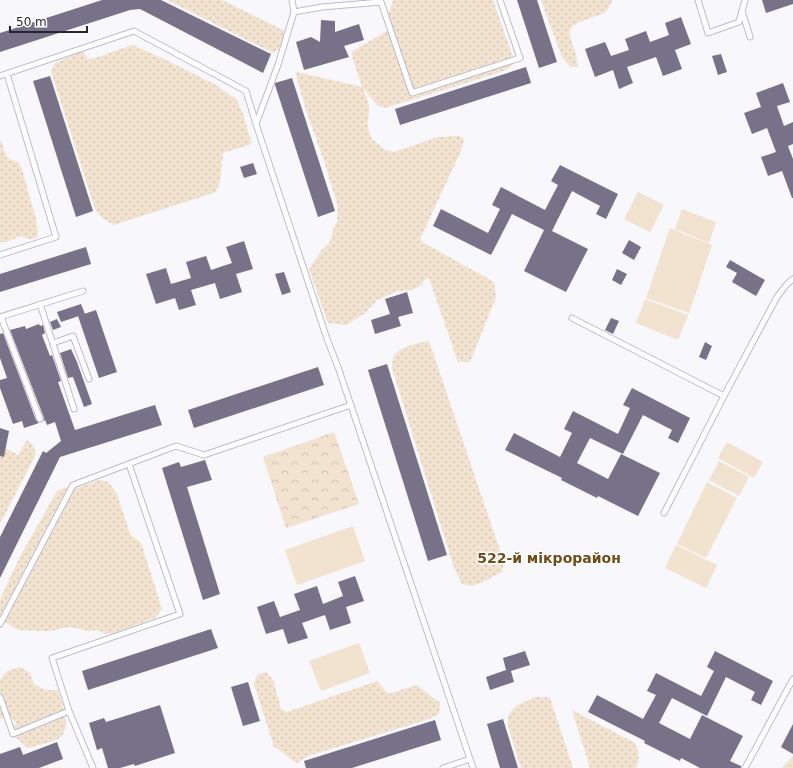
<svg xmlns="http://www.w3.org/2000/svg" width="793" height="768" font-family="'DejaVu Sans',sans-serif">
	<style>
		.grass { fill: url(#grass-dots) }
		.park { fill: url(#park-crowns) }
		.pitch { fill: #f2e2d0 }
		.building { fill: #787288 }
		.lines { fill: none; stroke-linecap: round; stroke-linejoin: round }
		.lane-casing { stroke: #bfbad1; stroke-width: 7 }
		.lane { stroke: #fff; stroke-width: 5 }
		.labels { text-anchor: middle; stroke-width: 3; stroke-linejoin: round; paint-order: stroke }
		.quarter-label { font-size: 14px; font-weight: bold; fill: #6f4c1a; stroke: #fff }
	</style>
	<defs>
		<pattern id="grass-dots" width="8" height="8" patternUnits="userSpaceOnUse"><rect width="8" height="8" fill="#f2e2d0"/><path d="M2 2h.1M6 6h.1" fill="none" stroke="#d0c2b3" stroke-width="1.8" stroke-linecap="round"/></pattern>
		<pattern id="park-crowns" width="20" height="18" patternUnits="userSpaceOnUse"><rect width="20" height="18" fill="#f2e2d0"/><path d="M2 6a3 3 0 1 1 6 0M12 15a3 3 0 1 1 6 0" fill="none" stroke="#d0c2b3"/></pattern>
	</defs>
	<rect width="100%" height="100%" fill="#f8f7fc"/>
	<!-- grass -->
	<g class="grass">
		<path d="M167 0H222L285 31 284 36 279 49 273 53Z"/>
		<path d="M393 0H493L514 60 511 67 501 72 385 108 377 105 363 88 369 105V115L367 124 371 138 384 149 394 152 438 137 459 136 464 139 461 151 420 239 424 243 494 282 496 297 470 362H458L429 278 424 280 422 285 412 290 398 291 377 300 365 313 346 325 328 323 309 269 321 251 330 242 334 227 337 222 338 207 325 164 305 107 297 79 296 72 362 87 351 53 356 49 387 31V19Z"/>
		<path d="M541 0H613L605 13 580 22 571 27 569 33 576 54 578 67H571L562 57Z"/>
		<path d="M133 45 170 62 216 85 237 100 243 114 252 144 223 153 220 182 216 192 114 225 102 218 95 209 51 71 55 63 83 51 88 59C104 57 117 49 133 45Z"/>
		<path d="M0 139 7 158 18 162 22 169 31 202 36 218 38 237 30 239 20 236 7 242H0Z"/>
		<path d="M429 341 504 562 502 572 483 582 472 586 462 584 454 568 392 368C392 365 392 361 393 358 397 347 418 343 429 341Z"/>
		<path d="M27 440 33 445 36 454 0 524V447H3L18 455Z"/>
		<path d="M99 480 108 482 117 494 130 534 141 543 162 609 155 618 114 633 106 634 96 630 90 631 69 627 49 631 18 630 2 620 0 616V601L2 595 20 557 57 491 67 487 76 488Z"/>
		<path d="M20 667 30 673 34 684 45 690H58C62 705 74 729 58 739 52 742 35 746 28 748 18 739 11 737 16 722L11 717 0 719V680L7 671Z"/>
		<path d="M266 672 273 680 281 709 287 712 377 681 388 694 417 685 440 703 439 714 429 719 308 756 297 763C288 759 283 751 274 747L254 684 256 677 259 674Z"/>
		<path d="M535 697H544L550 698 573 768H521L508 726V715L516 706Z"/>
		<path d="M572 710 635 743C639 753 640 758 636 768H590Z"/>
		<path d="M793 756V768H782Z"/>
	</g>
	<!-- park -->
	<path class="park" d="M334 432 359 504 286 528 263 457Z"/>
	<!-- pitch -->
	<g class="pitch">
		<path d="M638 192 664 205 650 232 624 219Z"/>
		<path d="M682 209 716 222 709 243 675 229Z"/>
		<path d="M670 228 712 245 689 313 646 298Z"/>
		<path d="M645 299 688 315 678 340 636 323Z"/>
		<path d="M727 442 763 462 754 478 718 458Z"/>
		<path d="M719 461 749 477 739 496 709 480Z"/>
		<path d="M707 482 737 498 706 558 677 544Z"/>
		<path d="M353 526 365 561 297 585 285 550Z"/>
		<path d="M676 545 717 565 706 588 665 568Z"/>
		<path d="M359 643 370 673 321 691 309 661Z"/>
	</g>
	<!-- building -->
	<g class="building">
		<path d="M102 0H161L271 54 263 73 140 9 130 10 0 52V33Z"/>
		<path d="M517 0H537L557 62 539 68Z"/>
		<path d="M762 0H793V4L766 13Z"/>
		<path d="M681 17 691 44 675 50 682 69 663 76 656 57 627 67 633 83 619 89 613 70 595 77 585 49 605 42 611 56 629 50 625 39 646 31 650 42 669 35 665 23Z"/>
		<path d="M321 20 335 21V32L359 24 364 40 344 46 349 57 304 70 296 42 311 37 320 42Z"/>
		<path d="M721 54 727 72 718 75 712 56Z"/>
		<path d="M526 67 531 83 400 125 395 109Z"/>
		<path d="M50 76 93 211 76 217 33 81Z"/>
		<path d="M292 78 335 211 318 217 275 85V83Z"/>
		<path d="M783 83 790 102 777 106 784 126 793 122V144L788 146 793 159V198H792L782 171 768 176 761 157 776 152 767 128 752 134 744 113 761 107 756 93Z"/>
		<path d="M253 163 257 174 244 178 240 167Z"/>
		<path d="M560 165 618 194 606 219 596 214 600 206 572 191 552 231 588 249 566 292 524 271 544 230 512 214 491 255 433 226 441 209 488 233 500 209 492 205 501 187 545 210 558 185 551 181Z"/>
		<path d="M629 240 641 247 634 260 622 253Z"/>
		<path d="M244 241 253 269 236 274 242 292 220 299 215 283 191 290 196 305 179 310 175 298 156 304 146 274 166 268 171 284 191 278 186 262 206 256 211 270 232 263 226 247Z"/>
		<path d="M86 247 91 264 0 292V274Z"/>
		<path d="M730 260 765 280 756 296 732 282 737 273 726 267Z"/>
		<path d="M617 269 627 274 621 285 612 280Z"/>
		<path d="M284 272 291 292 282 295 275 274Z"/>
		<path d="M407 292 413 313 398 317 401 326 375 334 371 320 390 314 385 299Z"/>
		<path d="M81 304 85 314 61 322 57 312Z"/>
		<path d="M96 310 117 372 99 378 78 316Z"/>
		<path d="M611 318 619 321 613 334 605 330Z"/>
		<path d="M57 319 61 327 53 330 50 322Z"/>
		<path d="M39 324 40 326 43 325 45 333 42 335 50 356 52 355 61 381 58 382 75 430 155 405 162 425 60 457 0 578V537L43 451 46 453 61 441 55 422 47 425 45 420 43 421 44 418 10 330 25 326 26 329Z"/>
		<path d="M3 333 36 420 39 423 24 428 22 421 13 424 0 388V380L7 378 0 358V334Z"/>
		<path d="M705 342 712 346 706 360 699 357Z"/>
		<path d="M71 349 77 362 92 404 84 407 73 377 68 378 60 353Z"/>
		<path d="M387 364 447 555 428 561 368 370Z"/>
		<path d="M318 367 324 385 194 428 188 410Z"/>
		<path d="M632 388 690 418 678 443 668 438 672 430 643 415 623 454 590 438 577 463 608 479 621 454 660 473 638 516 598 496 597 498 561 480 562 478 505 450 514 433 560 457 572 433 564 429 573 411 618 434 630 408 623 405Z"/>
		<path d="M0 428 9 431 4 457 0 456Z"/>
		<path d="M205 460 212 480 187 487 220 594 203 600 162 468 179 462 181 467Z"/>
		<path d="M355 576 364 601 346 607 351 623 330 630 325 615 302 623 308 638 288 644 283 629 266 634 257 607 274 601 280 617 300 610 294 594 317 586 323 604 343 596 338 582Z"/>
		<path d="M211 629 218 648 88 690 82 671Z"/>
		<path d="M525 651 530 665 511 671 514 682 490 690 486 677 506 670 503 658Z"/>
		<path d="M715 651 773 681 761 705 751 700 755 692 726 677 707 716 672 698 659 723 690 739 702 715 743 736 730 761 741 766V768H700L681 758 680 761 644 743 645 741 588 712 597 695 643 719 656 695 647 691 656 673 701 696 714 671 707 667Z"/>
		<path d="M248 682 260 721 243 726 231 687Z"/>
		<path d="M160 705 175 753 135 766 134 764 120 768H108L102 748 97 750 89 723 104 718 106 722Z"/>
		<path d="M503 719 518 768H500L495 751 487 724Z"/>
		<path d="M435 720 441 740 352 768H306L304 761Z"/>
		<path d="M793 724V754L781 747Z"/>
		<path d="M57 742 63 759 39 768H0V754L20 747 23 755Z"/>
	</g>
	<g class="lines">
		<!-- lane casing -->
		<g class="lane-casing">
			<g id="lane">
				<path d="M292 0 294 12 278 65 256 124 327 339 338 367 470 759 443 768"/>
				<path d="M698 0 708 33 739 22 745 0"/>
				<path d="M742 11 750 37"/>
				<path d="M294 12 322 7 381 2 412 93 520 58 500 0"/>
				<path d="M0 76 134 31 246 91 256 124"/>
				<path d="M0 255 56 237 7 74"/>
				<path d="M40 304 74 409"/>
				<path d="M0 317 83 291"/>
				<path d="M1 317 40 419"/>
				<path d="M572 318 724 396"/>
				<path d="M53 343 73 336 89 379"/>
				<path d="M664 513 724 396 777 297 787 284 793 279"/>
				<path d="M0 624 73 485 176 446 204 455 351 405"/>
				<path d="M0 697 13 734 69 711 93 768"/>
				<path d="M69 711 52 658 180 614 129 464"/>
				<path d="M470 759 473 768"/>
				<path d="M745 768 793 679"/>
			</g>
		</g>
		<!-- lane -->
		<use href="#lane" class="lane"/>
	</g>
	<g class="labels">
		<!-- quarter labels -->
		<g class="quarter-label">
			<text x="549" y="563">522-й мікрорайон</text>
		</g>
	</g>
	<!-- scale -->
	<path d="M10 26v6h77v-6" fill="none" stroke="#27252e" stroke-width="2"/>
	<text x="16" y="26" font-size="12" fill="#27252e" stroke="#ffffff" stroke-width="3" paint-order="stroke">50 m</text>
</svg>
